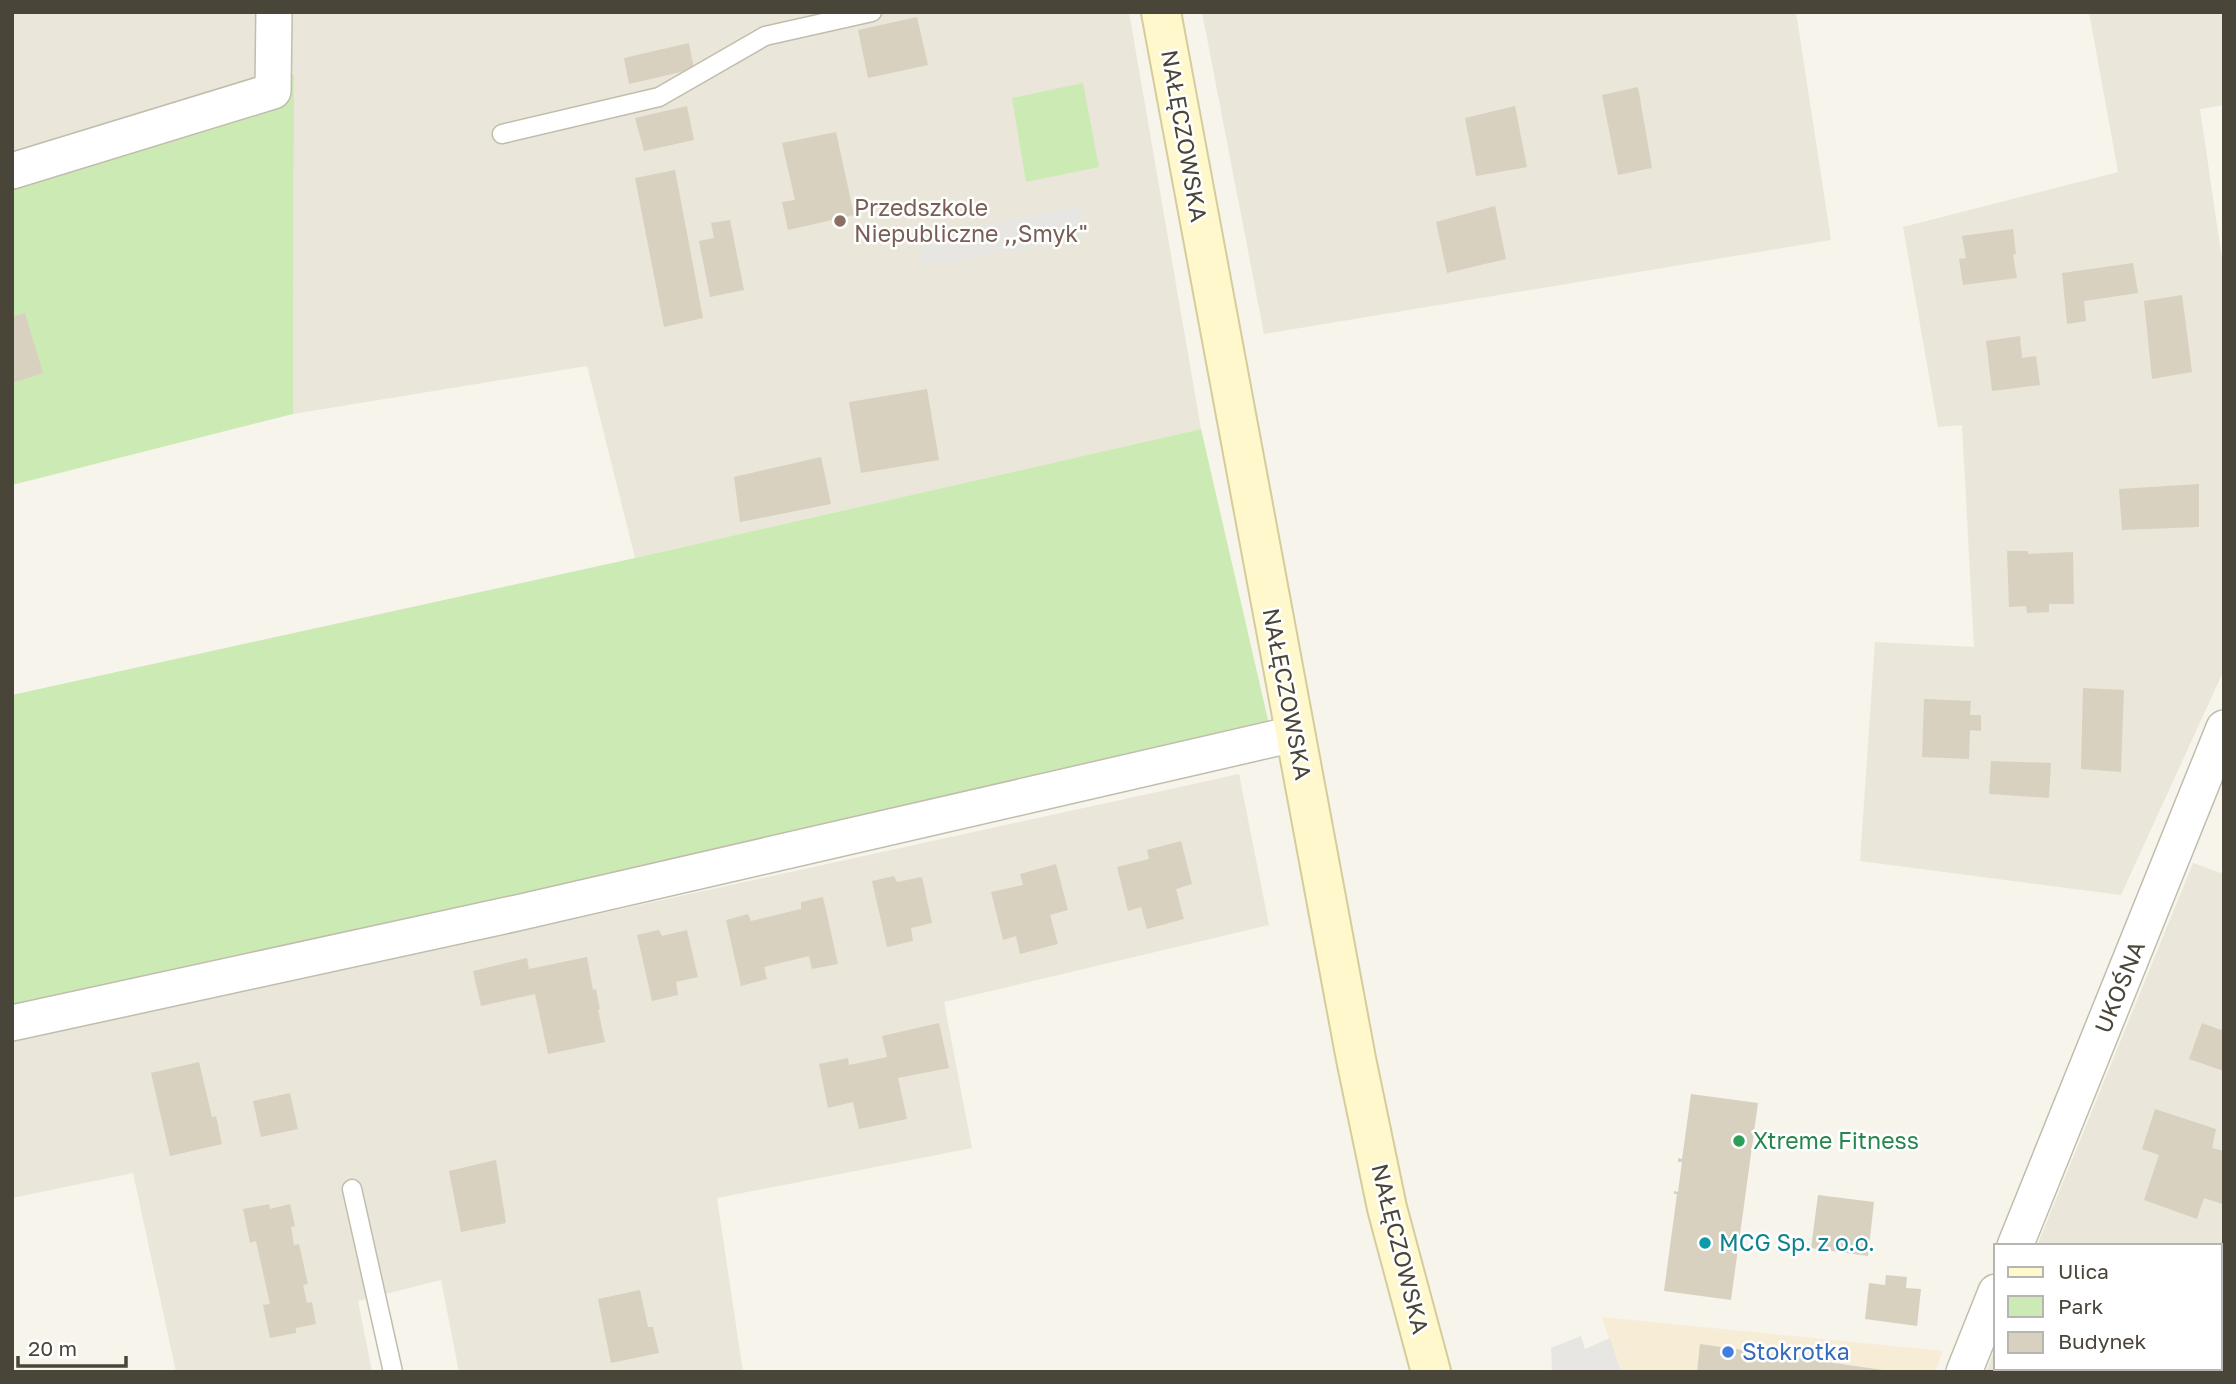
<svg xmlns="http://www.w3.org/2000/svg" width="2236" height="1384" font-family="'Golos Text',sans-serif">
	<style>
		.residential { fill: #eae6d9 }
		.commercial { fill: #f7edd7 }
		.green { fill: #cceab4 }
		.parking { fill: #e7e6e2 }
		.building { fill: #d8d1c0 }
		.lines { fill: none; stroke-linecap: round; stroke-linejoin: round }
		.service-casing { stroke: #c1bdad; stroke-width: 21 }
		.minor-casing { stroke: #c1bdad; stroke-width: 38 }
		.secondary-casing { stroke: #d6cc9b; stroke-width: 42 }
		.service { stroke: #fff; stroke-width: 18 }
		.minor { stroke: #fff; stroke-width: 35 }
		.secondary { stroke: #fff8cc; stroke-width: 38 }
		.education-dot { fill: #8d6e63; stroke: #fff; stroke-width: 2.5 }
		.leisure-dot { fill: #2e9e5b; stroke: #fff; stroke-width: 2.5 }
		.culture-dot { fill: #0f9aa8; stroke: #fff; stroke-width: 2.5 }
		.shop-dot { fill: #3f7fe0; stroke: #fff; stroke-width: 2.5 }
		.labels { text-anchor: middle; stroke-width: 5; stroke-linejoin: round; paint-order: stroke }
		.street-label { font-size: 23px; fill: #4a4539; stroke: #fff }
		.education-label { font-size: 23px; fill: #785e54; stroke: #fff; text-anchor: start }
		.leisure-label { font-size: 23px; fill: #27864d; stroke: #fff; text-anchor: start }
		.culture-label { font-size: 23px; fill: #0d838f; stroke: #fff; text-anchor: start }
		.shop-label { font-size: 23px; fill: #366cbe; stroke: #fff; text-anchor: start }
	</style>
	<rect width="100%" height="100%" fill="#f6f4eb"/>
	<!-- residential -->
	<g class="residential">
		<path d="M12 12H1129L1201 429 635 558 587 366 293 414 294 73 12 159Z"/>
		<path d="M1202 12H1796L1831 240 1264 334Z"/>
		<path d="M2089 12H2224V105L2200 109 2224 273V670L2121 895 1860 861 1875 642 1974 647 1962 425 1938 427 1903 227 2118 172Z"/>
		<path d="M1239 774 1269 925 944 1002 972 1148 717 1198 743 1372H459L441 1280 358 1301 372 1372H176L133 1173 12 1198V1042Z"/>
		<path d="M2193 863 2224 874V1372H1986L1996 1347V1368H2220V1246H2037Z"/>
	</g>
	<!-- commercial -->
	<path class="commercial" d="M1602 1317 1943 1351 1935 1372H1620Z"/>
	<!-- green -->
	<g class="green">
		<path d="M294 74 293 414 12 485V159Z"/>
		<path d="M1083 83 1099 167 1026 182 1012 98Z"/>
		<path d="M1201 429 1271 733 12 1025V695L635 558Z"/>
	</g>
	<!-- parking -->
	<g class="parking">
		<path d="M1080 207 1085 237 923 267 917 237Z"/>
		<path d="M1581 1336 1585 1349 1610 1338 1621 1372H1552L1551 1348Z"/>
	</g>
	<!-- building -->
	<g class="building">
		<path d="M917 17 928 65 868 78 858 30Z"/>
		<path d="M689 43 694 69 629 84 624 58Z"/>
		<path d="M1638 87 1652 168 1618 175 1602 95Z"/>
		<path d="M687 106 694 140 644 151 635 118Z"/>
		<path d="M1515 106 1527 167 1476 176 1465 118Z"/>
		<path d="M836 132 854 215 788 230 782 202 795 200 782 143Z"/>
		<path d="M675 170 703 318 664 327 635 178Z"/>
		<path d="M1495 206 1506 259 1447 273 1436 222Z"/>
		<path d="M730 220 744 290 710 297 699 241 714 238 711 223Z"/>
		<path d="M2013 229 2016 254 2013 255 2017 278 1963 285 1959 259 1966 258 1962 236Z"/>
		<path d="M2133 263 2138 293 2084 301 2086 321 2067 324 2062 273Z"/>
		<path d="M2182 295 2192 372 2152 379 2144 301Z"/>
		<path d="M25 313 43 373 12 383V317Z"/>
		<path d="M2020 336 2022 358 2036 356 2040 385 1992 391 1986 341Z"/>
		<path d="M927 389 939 460 861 473 849 402Z"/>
		<path d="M821 457 831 504 740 522 734 477Z"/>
		<path d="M2199 484V527L2122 530 2119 489Z"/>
		<path d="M2007 551H2028V554L2073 552 2074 604H2049V612L2027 613 2026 606 2009 607Z"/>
		<path d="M2083 688 2124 690 2121 772 2081 769Z"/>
		<path d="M1924 699 1971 701 1970 715H1981V731L1970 730 1969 759 1922 757Z"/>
		<path d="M1991 761 2051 763 2049 798 1989 794Z"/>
		<path d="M1181 841 1192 884 1176 889 1184 919 1147 929 1141 907 1128 911 1117 867 1149 859 1147 850Z"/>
		<path d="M1056 864 1068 910 1050 915 1058 944 1020 954 1016 936 1003 940 991 892 1023 885 1020 874Z"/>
		<path d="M894 876 897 882 922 877 932 923 911 928 913 941 887 947 872 881Z"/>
		<path d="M823 897 838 964 812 969 809 956 764 967 767 979 741 986 726 920 748 914 751 921 801 909V902Z"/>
		<path d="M659 930 662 936 687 930 698 977 676 982 678 995 652 1001 637 935Z"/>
		<path d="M587 957 593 990 596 989 600 1009 598 1010 605 1042 548 1054 535 994 481 1006 473 971 527 958 529 969Z"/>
		<path d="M939 1023 949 1068 898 1078 907 1119 859 1129 853 1102 828 1108 819 1064 848 1058 849 1065 887 1057 882 1036Z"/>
		<path d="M2202 1023 2221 1030 2224 1023V1071L2189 1059Z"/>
		<path d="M199 1062 212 1117 216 1116 222 1144 170 1156 151 1073Z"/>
		<path d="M290 1093 298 1129 261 1137 253 1101Z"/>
		<path d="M1691 1094 1758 1103 1731 1300 1664 1291 1677 1194H1674V1191L1678 1192 1682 1162H1678V1158L1682 1159Z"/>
		<path d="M2155 1109 2216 1129 2212 1148 2224 1151V1199L2222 1204 2204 1198 2197 1219 2144 1200 2159 1155 2142 1149Z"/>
		<path d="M496 1160 506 1223 461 1232 449 1171Z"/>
		<path d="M1818 1195 1874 1202 1868 1256 1811 1248Z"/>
		<path d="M269 1204 270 1209 290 1204 295 1226 291 1227 294 1245 299 1244 308 1284 303 1285 307 1303 312 1302 316 1324 296 1328V1333L270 1338 263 1305 270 1304 256 1241 250 1243 243 1209Z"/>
		<path d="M1886 1275 1907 1277 1906 1288 1921 1289 1917 1326 1865 1319 1869 1283 1885 1285Z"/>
		<path d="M640 1290 648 1327H653L659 1353 611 1363 598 1299Z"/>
		<path d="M1700 1344 1883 1370V1372H1697Z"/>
		<path d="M2154 1368H2206L2205 1372H2152Z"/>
	</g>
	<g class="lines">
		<!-- service casing -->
		<g class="service-casing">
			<g id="service">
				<path d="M502 134 659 97 765 36 872 12"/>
				<path d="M352 1189 393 1372"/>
			</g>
		</g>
		<!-- minor casing -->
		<g class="minor-casing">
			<g id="minor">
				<path d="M12 171 273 91 274 12"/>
				<path d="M12 1023 517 913 1294 734"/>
				<path d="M2015 1246 2224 728"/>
				<path d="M1964 1372 1996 1292"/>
			</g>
		</g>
		<!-- secondary casing -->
		<g class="secondary-casing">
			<path id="secondary" d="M1161 12 1356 1059 1387 1208 1431 1372"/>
		</g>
		<!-- service -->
		<use href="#service" class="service"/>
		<!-- minor -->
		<use href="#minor" class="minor"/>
		<!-- secondary -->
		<use href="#secondary" class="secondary"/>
	</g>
	<!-- markers -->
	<circle class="education-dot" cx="840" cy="221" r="7"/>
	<circle class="leisure-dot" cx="1739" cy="1141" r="7"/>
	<circle class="culture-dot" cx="1705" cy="1243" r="7"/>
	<circle class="shop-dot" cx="1728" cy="1352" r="7"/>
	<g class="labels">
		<!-- street labels -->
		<g class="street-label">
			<text transform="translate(1184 136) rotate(80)" y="8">NAŁĘCZOWSKA</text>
			<text transform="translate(1287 694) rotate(79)" y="8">NAŁĘCZOWSKA</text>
			<text transform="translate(2120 987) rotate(-68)" y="8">UKOŚNA</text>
			<text transform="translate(1400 1249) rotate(76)" y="8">NAŁĘCZOWSKA</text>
		</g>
		<!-- education labels -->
		<g class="education-label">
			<text x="854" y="216">Przedszkole<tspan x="854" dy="26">Niepubliczne ,,Smyk"</tspan></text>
		</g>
		<!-- leisure labels -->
		<g class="leisure-label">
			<text x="1753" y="1149">Xtreme Fitness</text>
		</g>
		<!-- culture labels -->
		<g class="culture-label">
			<text x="1719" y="1251">MCG Sp. z o.o.</text>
		</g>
		<!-- shop labels -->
		<g class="shop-label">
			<text x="1742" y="1360">Stokrotka</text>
		</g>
	</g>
	<!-- border -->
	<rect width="2236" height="1384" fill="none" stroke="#4a4539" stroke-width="28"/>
	<!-- legend -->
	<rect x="1994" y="1244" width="228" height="126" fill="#ffffff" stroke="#b7b5b0" stroke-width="2"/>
	<rect x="2008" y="1267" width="35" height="10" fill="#fff8cc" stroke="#b7b5b0" stroke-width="2"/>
	<text x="2058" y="1279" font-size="21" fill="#4a4539">Ulica</text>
	<rect x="2008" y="1296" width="35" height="21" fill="#cceab4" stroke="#b7b5b0" stroke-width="2"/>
	<text x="2058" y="1314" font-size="21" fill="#4a4539">Park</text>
	<rect x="2008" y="1332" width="35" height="21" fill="#d8d1c0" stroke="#b7b5b0" stroke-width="2"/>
	<text x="2058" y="1349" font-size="21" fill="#4a4539">Budynek</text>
	<!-- scale -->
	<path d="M18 1356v10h108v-10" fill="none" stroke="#4a4539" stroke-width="3.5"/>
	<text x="28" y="1356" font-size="21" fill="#4a4539" stroke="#ffffff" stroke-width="5" paint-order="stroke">20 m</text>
</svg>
